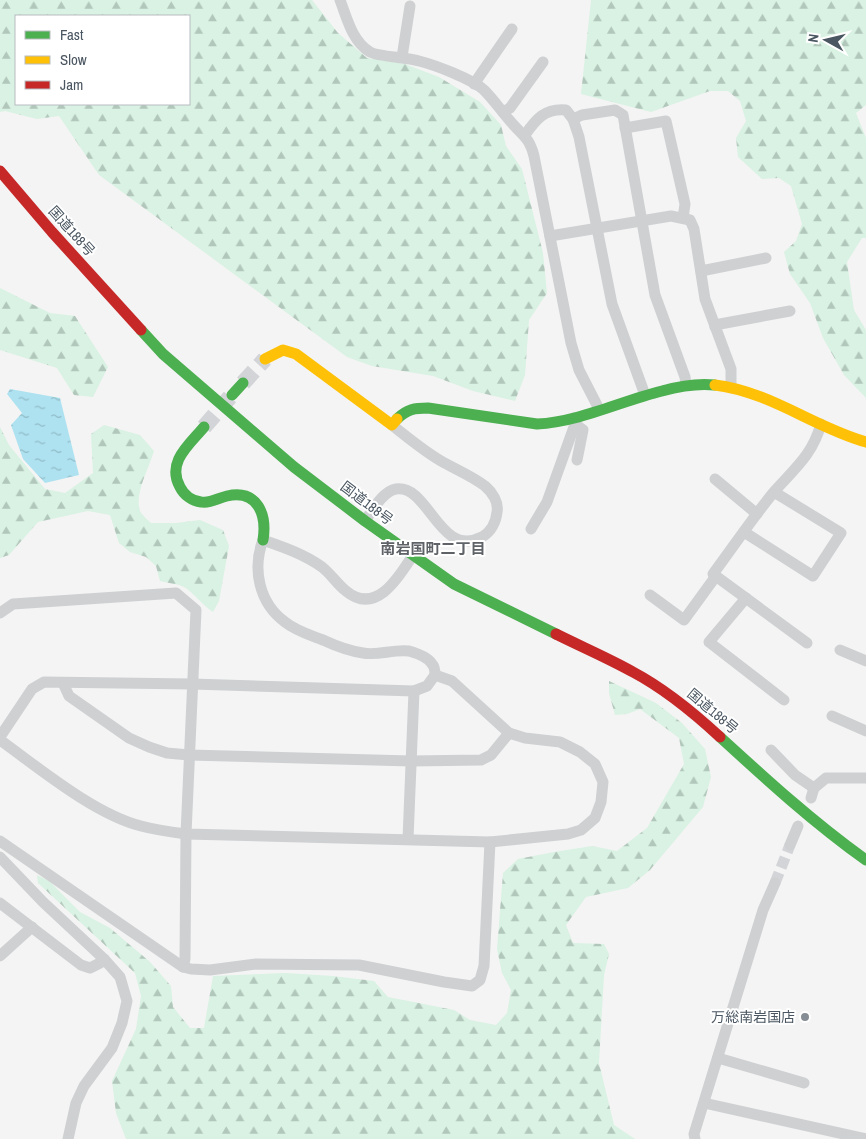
<svg xmlns="http://www.w3.org/2000/svg" width="866" height="1139" font-family="'Archivo Narrow','Noto Sans JP',sans-serif">
	<style>
		.forest { fill: url(#forest-firs); fill-rule: evenodd }
		.water { fill: url(#water-ripples) }
		.lines { fill: none; stroke-linecap: round; stroke-linejoin: round }
		.street-tunnel { stroke: #d2d4d7; stroke-width: 11; stroke-dasharray: 11 5.5; stroke-linecap: butt }
		.secondary-tunnel { stroke: #d2d4d7; stroke-width: 16; stroke-dasharray: 16 8; stroke-linecap: butt }
		.street { stroke: #ced0d2; stroke-width: 11 }
		.fast { stroke: #4caf50; stroke-width: 11 }
		.slow { stroke: #ffc107; stroke-width: 11 }
		.jam { stroke: #c62828; stroke-width: 11 }
		.poi-dot { fill: #868d94; stroke: #fff; stroke-width: 2 }
		.labels { text-anchor: middle; stroke-width: 4; stroke-linejoin: round; paint-order: stroke }
		.street-label { font-size: 14px; fill: #4a5661; stroke: #fff }
		.poi-label { font-size: 14px; fill: #4a5661; stroke: #fff; text-anchor: end }
		.neighbourhood-label { font-size: 15px; font-weight: bold; fill: #5f6368; stroke: #fff }
	</style>
	<defs>
		<pattern id="forest-firs" width="22" height="20" patternUnits="userSpaceOnUse" patternTransform="scale(1.25)"><rect width="22" height="20" fill="#d9f2e3"/><path d="M5 1l3.5 6h-7zM16 11l3.5 6h-7z" fill="#b2c7bb"/></pattern>
		<pattern id="water-ripples" width="26" height="14" patternUnits="userSpaceOnUse" patternTransform="scale(1.25)"><rect width="26" height="14" fill="#aee2f0"/><path d="M2 4q2-2 4 0t4 0M15 11q2-2 4 0t4 0" fill="none" stroke="#90bac6"/></pattern>
	</defs>
	<rect width="100%" height="100%" fill="#f4f4f4"/>
	<!-- forest -->
	<g class="forest">
		<path d="M0 0H312L338 33 367 58 405 64 439 77 480 102 501 125 506 146 522 169 543 253 547 293 529 320 525 375 515 401 473 391 433 376 372 366 347 357 99 175 59 116 37 119 5 111 0 112ZM16 16H189V104H16Z"/>
		<path d="M591 0H866V105L856 113 866 138V238H862L847 262 854 310 866 330V398L844 375 823 338 810 303 790 274 784 252 796 241 802 224 791 186 779 178 762 179 738 157 736 138 746 121 740 101 728 91H710L651 112 581 94Z"/>
		<path d="M0 288 50 313 75 316 108 367 93 397 74 395 57 368 0 350Z"/>
		<path d="M104 425 140 435 154 451C149 468 134 494 140 511 142 515 148 520 151 523H176L200 520 223 530 229 546 219 601 213 612C202 605 193 592 184 587 179 584 167 583 160 581L156 566 146 557 130 552 119 543 110 515 88 511 38 522 9 555 0 558V427L9 445 45 489 65 493 93 473 91 434Z"/>
		<path d="M609 681 656 703 682 723 705 749 711 777 703 807 650 870 628 888 586 897 566 925 573 943 604 944 609 954 604 975 599 1063 614 1125 635 1139H126L116 1113 112 1081 136 1029 141 996 135 973 38 883 37 875 49 881 80 912 110 928 150 962 171 986 173 1007 190 1028H204L213 976 285 973 333 976 374 981 388 997 454 1010 470 1020 496 1025 507 1013 511 990 502 973 497 949 503 873 518 859 554 852 592 846 617 851 647 828 684 764 679 738 640 709 627 714 615 715 609 693Z"/>
	</g>
	<!-- water -->
	<path class="water" d="M10 389 60 398 79 475 45 483 23 459 11 425 22 413 7 394Z"/>
	<g class="lines">
		<!-- street-tunnel -->
		<path class="street-tunnel" d="M775 883 790 845"/>
		<!-- secondary-tunnel -->
		<g class="secondary-tunnel">
			<path d="M243 383 265 359"/>
			<path d="M204 427 230 397"/>
		</g>
		<!-- street -->
		<g class="street">
			<path d="M340 0C347 18 352 41 370 52 379 57 406 57 419 61 435 65 472 79 484 90 494 100 502 112 511 122 523 136 529 137 534 156L571 343 579 370 599 409"/>
			<path d="M402 57 410 6"/>
			<path d="M474 84 512 29"/>
			<path d="M503 112 510 108 543 62"/>
			<path d="M573 119 582 115 615 110 623 115 655 295 685 377 686 385"/>
			<path d="M625 128 666 121 685 204 683 218"/>
			<path d="M525 135C536 119 545 108 566 110L573 119 579 137 612 304 645 395"/>
			<path d="M550 236 671 216 690 220 694 229 705 299 731 369V387"/>
			<path d="M701 271 766 258"/>
			<path d="M715 327 720 324 790 311"/>
			<path d="M575 424 583 430 577 460"/>
			<path d="M715 479 757 514"/>
			<path d="M365 521C372 511 383 491 396 489 429 484 439 559 482 537 491 532 496 522 497 512 499 502 492 492 485 486 472 476 455 469 441 461 424 451 408 438 392 425"/>
			<path d="M531 529 547 502 575 424 574 418"/>
			<path d="M744 532 813 576 841 533 774 492"/>
			<path d="M650 595 684 620 716 576"/>
			<path d="M746 598 709 642 784 700"/>
			<path d="M0 613 13 604 176 593 196 610 186 834 185 959 183 967"/>
			<path d="M807 643 713 574C733 547 752 519 773 493 794 469 812 456 821 424"/>
			<path d="M840 650 866 661"/>
			<path d="M63 683 69 696 129 738 149 747 167 753 189 755 411 761 481 760 491 755 509 733"/>
			<path d="M832 716 866 731"/>
			<path d="M0 737 32 689 44 682 192 684 414 691 427 686 435 675C435 671 434 666 432 664 428 657 416 653 409 651 393 649 378 656 363 653 349 651 336 646 323 640 310 635 296 631 285 622 259 603 252 569 263 540 283 547 304 554 322 567 331 574 337 584 346 591 376 616 399 577 413 555"/>
			<path d="M0 740C39 768 94 814 141 826 156 830 171 832 186 834L490 842 568 834 581 830 595 818 601 802 603 782 595 764 580 752 560 742 525 738 509 733 452 681 435 675"/>
			<path d="M771 750 795 775 814 788"/>
			<path d="M811 798 814 788 826 778H866"/>
			<path d="M408 839 414 691"/>
			<path d="M0 841 183 967 191 969 210 970 256 964 359 965 444 982 472 986 480 980 484 966 490 842"/>
			<path d="M790 845 798 826"/>
			<path d="M0 857 43 902 104 959 120 977 127 1001 122 1023 112 1048 84 1086 76 1103 68 1139"/>
			<path d="M0 903 81 965 90 968 100 963 104 959"/>
			<path d="M0 956 32 927"/>
			<path d="M718 1058 804 1083"/>
			<path d="M704 1103 866 1139"/>
			<path d="M695 1139 694 1134 763 910 775 883"/>
		</g>
		<!-- fast -->
		<g class="fast">
			<path d="M141 330 163 354 294 467 365 521 454 584 556 634"/>
			<path d="M232 395 243 383"/>
			<path d="M397 419C407 409 415 408 428 408L537 424C579 422 621 401 662 391 680 386 697 383 715 385"/>
			<path d="M204 427C190 444 166 462 180 487 184 495 192 501 201 502 210 504 218 498 227 496 258 489 267 515 263 540"/>
			<path d="M720 737C767 780 814 823 866 860"/>
		</g>
		<!-- slow -->
		<g class="slow">
			<path d="M265 359 283 350 296 354 392 425 397 419"/>
			<path d="M715 385C771 392 813 427 866 442"/>
		</g>
		<!-- jam -->
		<g class="jam">
			<path d="M0 171 52 232 141 330"/>
			<path d="M556 634C582 647 608 658 633 672 665 689 693 712 720 737"/>
		</g>
	</g>
	<!-- markers -->
	<circle class="poi-dot" cx="805" cy="1017" r="5"/>
	<g class="labels">
		<!-- street labels -->
		<g class="street-label">
			<text transform="translate(72 231) rotate(48)" y="5">国道188号</text>
			<text transform="translate(367 503) rotate(37)" y="5">国道188号</text>
			<text transform="translate(713 711) rotate(40)" y="5">国道188号</text>
		</g>
		<!-- poi labels -->
		<g class="poi-label">
			<text x="795" y="1022">万総南岩国店</text>
		</g>
		<!-- neighbourhood labels -->
		<g class="neighbourhood-label">
			<text x="433" y="554">南岩国町二丁目</text>
		</g>
	</g>
	<!-- legend -->
	<rect x="15" y="15" width="175" height="90" fill="#ffffff" stroke="#b7bbc0"/>
	<rect x="25" y="31" width="25" height="8" fill="#4caf50" stroke="#b7bbc0"/>
	<text x="60" y="40" font-size="15" fill="#4a5661">Fast</text>
	<rect x="25" y="56" width="25" height="8" fill="#ffc107" stroke="#b7bbc0"/>
	<text x="60" y="65" font-size="15" fill="#4a5661">Slow</text>
	<rect x="25" y="81" width="25" height="8" fill="#c62828" stroke="#b7bbc0"/>
	<text x="60" y="90" font-size="15" fill="#4a5661">Jam</text>
	<!-- north arrow -->
	<g transform="translate(826 40) rotate(278)" stroke="#ffffff" stroke-width="4" paint-order="stroke">
	<path d="M0-4L9 19L0 12L-9 19Z" fill="#4a5661"/>
	<text y="-8" font-size="14" font-weight="bold" text-anchor="middle" fill="#4a5661">N</text>
	</g>
</svg>
